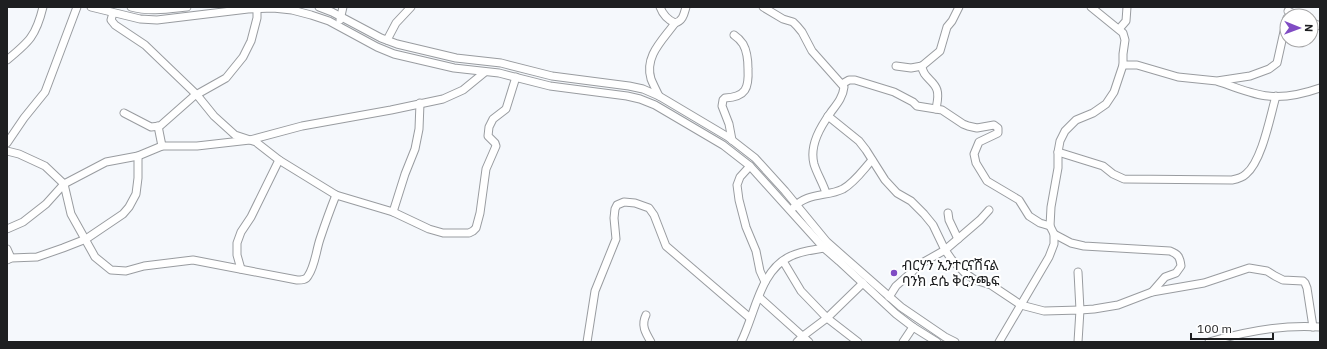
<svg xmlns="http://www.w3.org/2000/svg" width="1327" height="349" font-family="'IBM Plex Sans','Noto Sans Ethiopic',sans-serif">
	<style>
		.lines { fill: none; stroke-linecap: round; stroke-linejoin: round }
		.minor-casing { stroke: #999ca0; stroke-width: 9 }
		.minor { stroke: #fff; stroke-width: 7 }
		.poi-dot { fill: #804cc4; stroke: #fff; stroke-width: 1.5 }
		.labels { text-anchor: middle; stroke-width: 4; stroke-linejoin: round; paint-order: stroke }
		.poi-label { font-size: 14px; fill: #1e1f21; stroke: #fff; text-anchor: start }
	</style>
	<rect width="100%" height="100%" fill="#f5f8fc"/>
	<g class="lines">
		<!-- minor casing -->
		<g class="minor-casing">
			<g id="minor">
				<path d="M91 7 140 19 157 20 248 9 273 8 292 10 311 15 329 21 377 47 394 54 454 68 499 73 550 86 627 96 640 99 655 105 723 145 750 166 824 248 839 261 896 314 913 327 937 342"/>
				<path d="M131 7C150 12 168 9 187 7"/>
				<path d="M319 7 332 12 381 38 397 44 456 58 501 63 552 76 629 86 643 89 659 96 728 137 755 158 785 191 827 242 901 307 945 337 955 342"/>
				<path d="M660 7C663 15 668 20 675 23"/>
				<path d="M763 7 783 19 793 22 797 26 802 32 812 51 844 87C843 97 837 104 831 112 821 126 809 145 814 164 817 174 823 183 826 193"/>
				<path d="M1288 11 1298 16"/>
				<path d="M113 13 111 20 115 25 145 45 197 95 214 116 235 135 256 142 279 160 336 195 393 212 405 174 415 149 419 129 420 103"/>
				<path d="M340 20 343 7"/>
				<path d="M1311 22 1320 26"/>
				<path d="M1119 29 1126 21 1127 7"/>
				<path d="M387 40 396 23 411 7"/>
				<path d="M7 60C29 42 36 36 43 7"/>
				<path d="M1123 65H1137L1178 77 1217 81 1250 76 1269 69 1277 63 1287 18"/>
				<path d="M896 66 911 68 922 66"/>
				<path d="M1219 82C1233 86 1253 95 1268 96 1286 98 1303 94 1320 88"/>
				<path d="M842 84 849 80H855L894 92 913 102 917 106 942 110 963 124 968 126 977 128 994 125 998 128V133L979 142 974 154 976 163 987 181 1019 200 1029 216 1040 223 1050 226"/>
				<path d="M659 96C656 90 653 84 651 79 644 56 663 40 675 23 683 21 684 14 686 7"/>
				<path d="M936 109C937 103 939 96 937 90 934 80 922 77 922 66L940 51 947 27 952 21 959 7"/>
				<path d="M124 113 151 127 160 126 194 96 226 78 243 57 251 41 257 18V8"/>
				<path d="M828 116 859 141 866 150 885 180 897 193 911 201 924 214 933 225 945 250 952 260 965 273 975 280 991 285 1021 305 1044 311 1080 310 1078 342"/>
				<path d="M158 126 162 146"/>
				<path d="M732 140 729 124 722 106 723 100 725 98C746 97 749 88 748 69 748 61 747 51 743 44 741 41 737 37 734 35"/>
				<path d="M7 143 24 118 45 92 77 7"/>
				<path d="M7 151 19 154 45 166 64 184 106 162 138 156 162 146H197L250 140 302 126 391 110 443 99 463 90 485 72"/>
				<path d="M1058 152 1103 166 1113 174 1124 179 1232 180C1237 179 1242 178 1246 174 1262 161 1270 117 1276 96"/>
				<path d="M750 166 740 177 737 185 739 200 746 227 756 251 760 271 765 282"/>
				<path d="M793 208C807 192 827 197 843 189 855 182 863 170 872 160"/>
				<path d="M393 212 429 229 443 233H469L473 231 476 228 480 213 486 169 496 146 495 143 488 136 489 127 493 119 506 109 516 77"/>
				<path d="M948 213 949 220 958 239"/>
				<path d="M7 229 23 222 46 204 64 184 71 214 95 257 111 270 126 271 144 266 193 260 297 280C302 280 306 280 308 276 315 266 316 251 320 239 325 224 330 210 336 195"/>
				<path d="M1054 234 1071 243 1084 246 1170 251C1178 254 1180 257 1181 266L1176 273 1165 277 1152 292"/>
				<path d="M7 249 11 258"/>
				<path d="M7 260 11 258 37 257 63 248 86 239 123 214 129 207 136 194 138 178V156"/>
				<path d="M783 261 801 291 827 318 858 342"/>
				<path d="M241 269 237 255V243L241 232 251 217 279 160"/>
				<path d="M1078 272 1080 310 1094 309 1118 305 1152 292 1204 283 1249 268 1267 271 1275 276 1283 280 1303 281 1305 283 1307 288 1313 327"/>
				<path d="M759 297 809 342"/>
				<path d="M889 297 896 286 922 263 945 250 980 220 989 210"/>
				<path d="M646 315C641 325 645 332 651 342"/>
				<path d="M587 342 595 291 616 239 614 218 615 209 617 205 624 202 635 203 649 208 654 215 666 246 750 318"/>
				<path d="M741 342C755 315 760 269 791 256 801 251 813 250 824 248"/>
				<path d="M797 342 803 336 827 318 863 283"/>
				<path d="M903 342 913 327"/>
				<path d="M999 342 1049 257 1054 244V234L1050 226 1051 207 1058 168V152L1060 141 1065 131 1076 120 1093 113 1106 104 1114 92 1123 65V54L1125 40 1123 33 1091 7"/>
				<path d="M1209 342C1244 332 1283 324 1320 327"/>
			</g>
		</g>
		<!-- minor -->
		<use href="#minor" class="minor"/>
	</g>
	<!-- markers -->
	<circle class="poi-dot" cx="894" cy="273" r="4"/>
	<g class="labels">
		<!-- poi labels -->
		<g class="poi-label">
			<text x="902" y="270">ብርሃን ኢንተርናሽናል<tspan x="902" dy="16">ባንክ ደሴ ቅርንጫፍ</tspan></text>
		</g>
	</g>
	<!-- border -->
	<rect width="1327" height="349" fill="none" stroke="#1e1f21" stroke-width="16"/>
	<!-- north arrow -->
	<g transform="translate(1299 28) rotate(91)"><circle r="19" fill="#ffffff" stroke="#a5a5a6"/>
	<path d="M0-3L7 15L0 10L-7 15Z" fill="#804cc4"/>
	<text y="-6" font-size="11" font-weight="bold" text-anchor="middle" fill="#1e1f21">N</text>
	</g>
	<!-- scale -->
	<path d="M1191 333v6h82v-6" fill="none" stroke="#1e1f21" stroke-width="2"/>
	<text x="1197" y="333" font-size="12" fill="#1e1f21" stroke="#ffffff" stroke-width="3" paint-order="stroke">100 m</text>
</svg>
